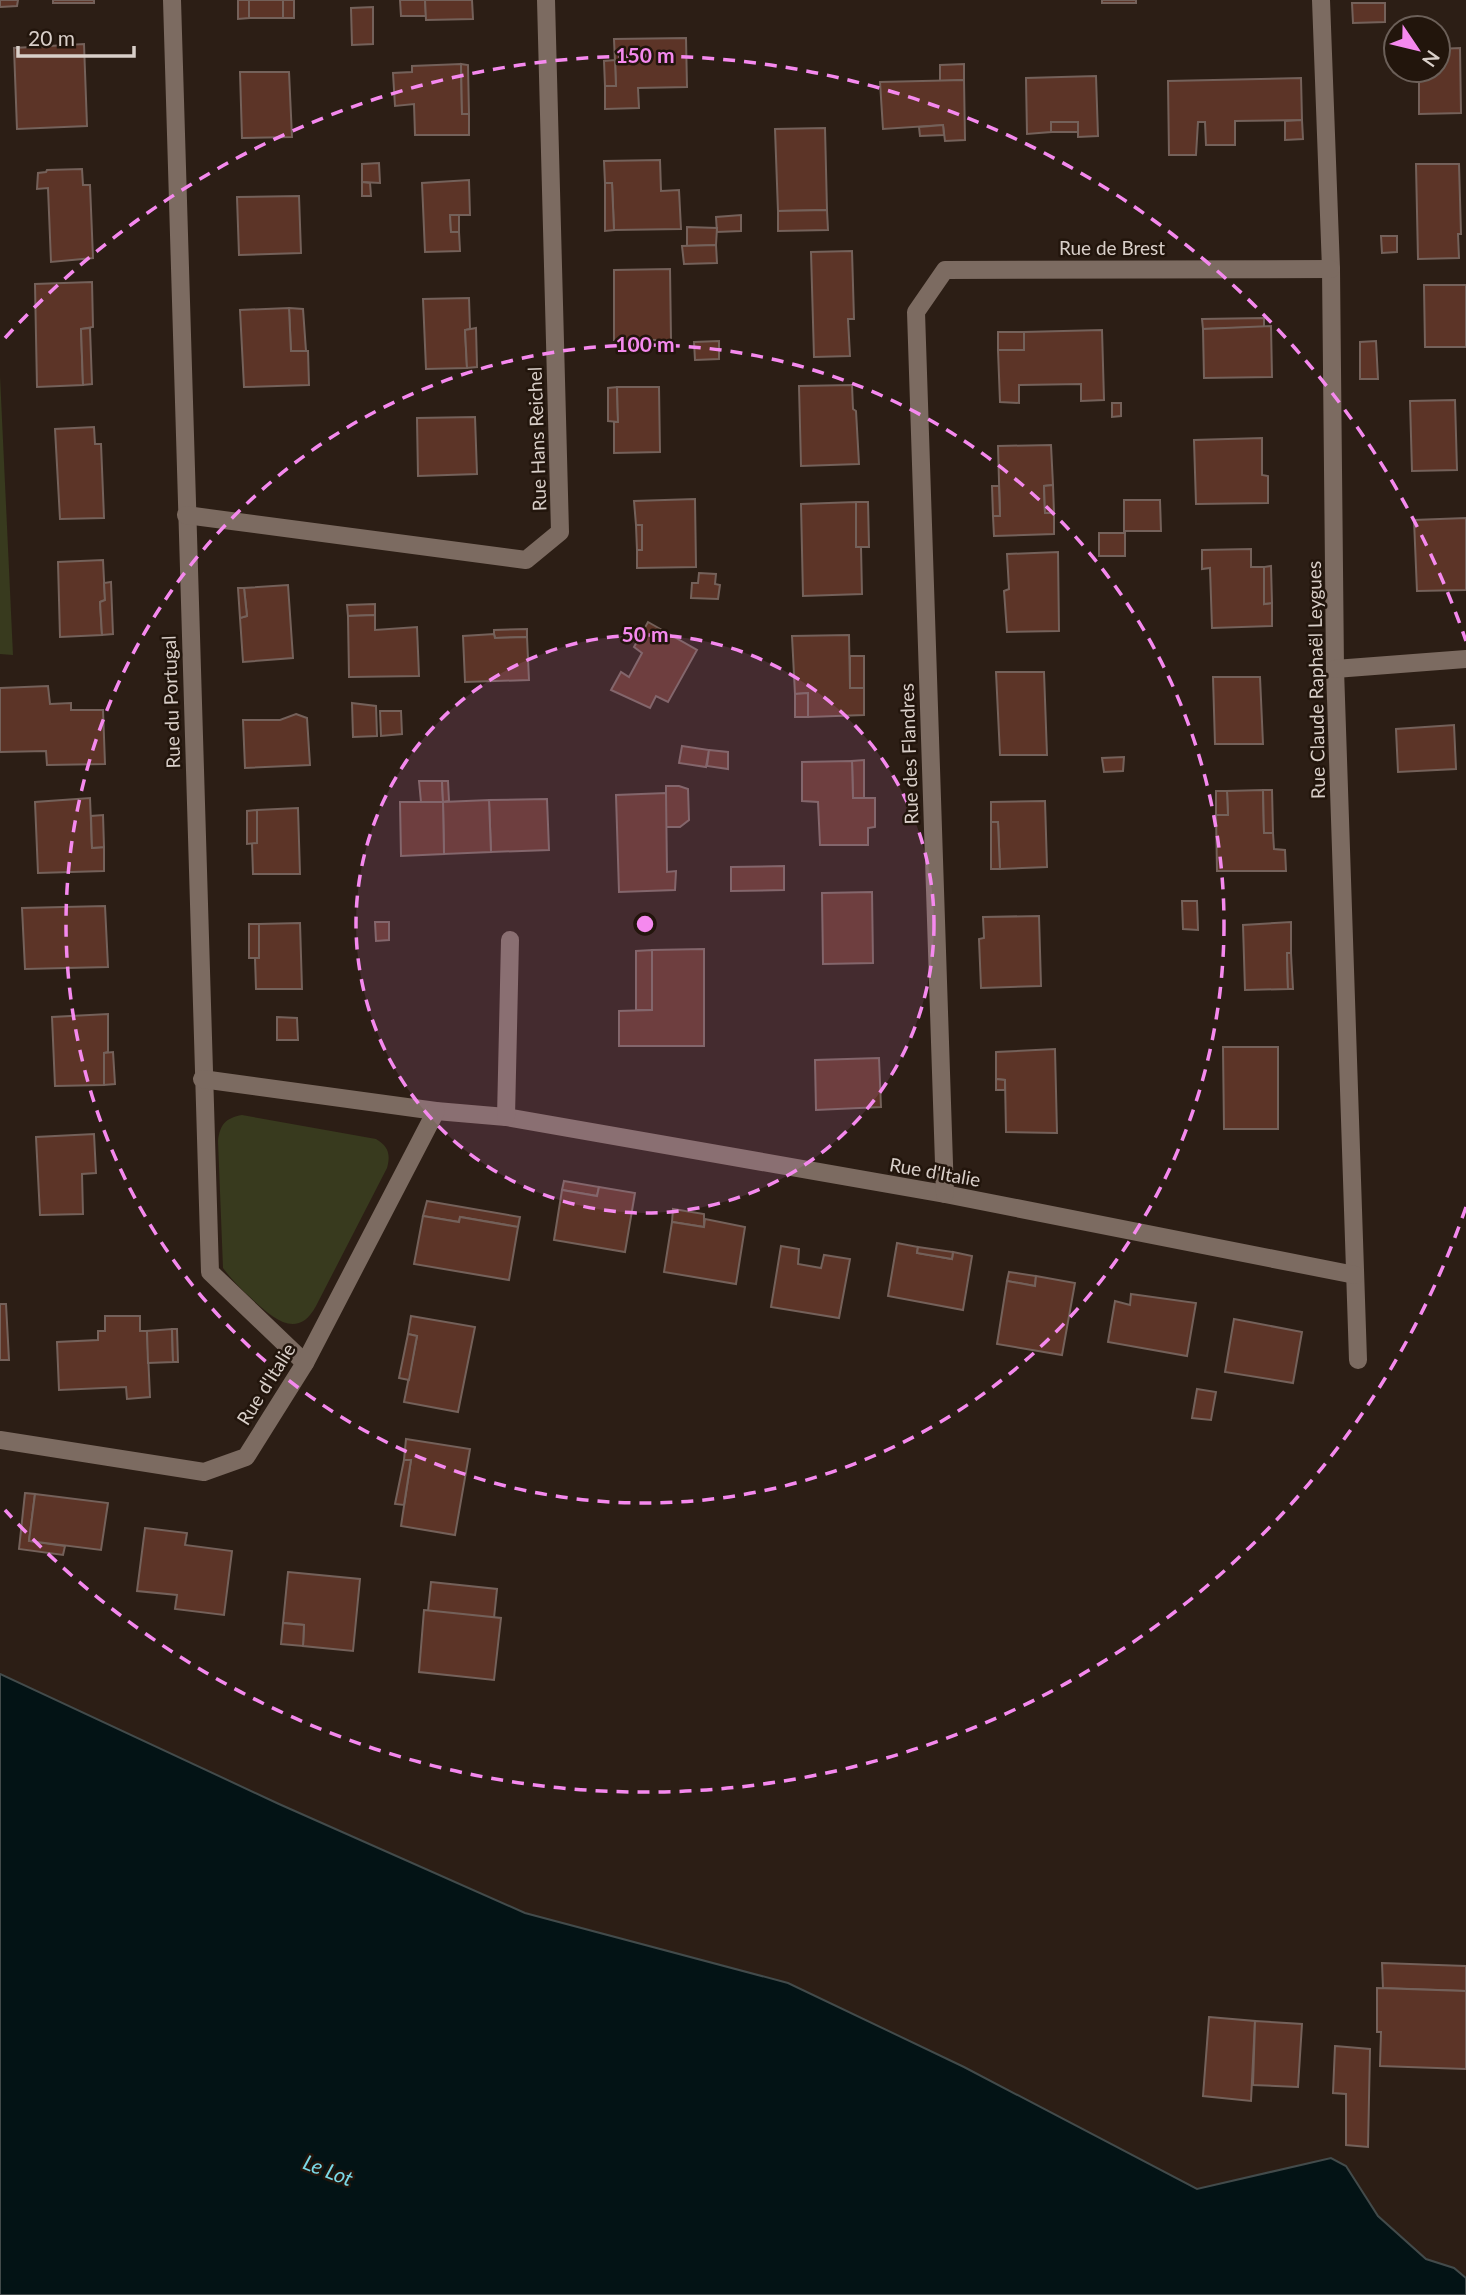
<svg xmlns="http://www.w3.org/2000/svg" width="1466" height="2295" font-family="Lato,sans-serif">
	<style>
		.green { fill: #383a1e }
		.water { fill: #031315; stroke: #434b4b; stroke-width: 2 }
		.building { fill: #5c3427; stroke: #74615a; stroke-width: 2 }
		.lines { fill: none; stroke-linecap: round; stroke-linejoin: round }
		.minor { stroke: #7c6b61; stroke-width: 18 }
		.ring { fill: none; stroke: #f589ee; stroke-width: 3.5; stroke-dasharray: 12 9 }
		.labels { text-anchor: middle; stroke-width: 5; stroke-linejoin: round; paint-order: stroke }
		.street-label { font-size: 19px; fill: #d9cfc9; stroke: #22150c }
		.water-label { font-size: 21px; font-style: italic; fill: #7bd9e7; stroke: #22150c }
		.centre { fill: #f589ee; stroke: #22150c; stroke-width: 3.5 }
		.ring-label { font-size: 21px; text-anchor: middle; font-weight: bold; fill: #f589ee; stroke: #22150c; stroke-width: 5; stroke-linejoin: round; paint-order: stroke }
	</style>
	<rect width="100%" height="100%" fill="#2c1e15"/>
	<!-- green -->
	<g class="green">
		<path d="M0 376 13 655 0 654Z"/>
		<path d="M242 1115 376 1139C388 1146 391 1154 387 1168L316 1306C297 1342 270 1316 250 1297 240 1288 231 1279 223 1268L218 1141C220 1124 226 1118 242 1115Z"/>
	</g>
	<!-- water -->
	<path class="water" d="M0 1674 279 1804 525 1913 788 1983 964 2067 1197 2189 1331 2158 1346 2166 1378 2216 1426 2259 1454 2268 1466 2278V2295H0Z"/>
	<!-- building -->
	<g class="building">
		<path d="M0 0H18L17 6 0 7Z"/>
		<rect x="53" y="0" width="41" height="3"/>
		<path d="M238 0H249V18L238 19Z"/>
		<rect x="249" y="0" width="34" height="18"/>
		<rect x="283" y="0" width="11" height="18"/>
		<path d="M400 0H425L426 16H401Z"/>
		<path d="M425 0H472L473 19 426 20Z"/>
		<rect x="1102" y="0" width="34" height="3"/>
		<path d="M1352 3H1385V22L1353 23Z"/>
		<path d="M373 7V44L352 45 351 8Z"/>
		<path d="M686 38 687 87 638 88 639 108 605 109V86H616L614 39Z"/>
		<path d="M84 44 87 126 17 129 14 48Z"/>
		<path d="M1460 48 1461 113 1419 114V70H1438V49Z"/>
		<path d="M615 60 616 86H605L604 61Z"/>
		<path d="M461 64 462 114H469V135H415L414 104 395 106 393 73 412 72V66Z"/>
		<path d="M461 64 468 65 469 114H462Z"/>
		<path d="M964 64V80L940 81V65Z"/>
		<path d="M240 72H289L292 137 242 138Z"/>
		<path d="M1096 76 1098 136 1078 137V122H1051V132L1027 134 1026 78Z"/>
		<path d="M1301 78 1302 120 1235 121V145H1206L1205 122H1198L1196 155H1169L1168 81Z"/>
		<path d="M964 80 965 140 945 141 943 125 883 129 880 82Z"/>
		<path d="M1302 120 1303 139 1285 140V121Z"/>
		<rect x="1051" y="122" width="27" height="10"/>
		<path d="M943 125 944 135 920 136 919 127Z"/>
		<path d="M825 128 827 210 778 211 775 129Z"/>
		<path d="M660 160 661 191 679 190 681 229 614 230 612 183H605L604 161Z"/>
		<path d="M379 163 380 183 362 182V164Z"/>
		<path d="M1416 164H1459L1461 234H1458L1459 258 1418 259Z"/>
		<path d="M82 169 83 185H90L93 258 51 262 48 188 37 189 38 173 46 172 47 170Z"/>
		<path d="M469 180 470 215H450L451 232H459L460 251 425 252 422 183Z"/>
		<path d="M362 182 370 183 371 196H362Z"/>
		<path d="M605 183H612L614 230 605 231Z"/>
		<path d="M299 196 301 253 239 255 237 197Z"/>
		<path d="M827 210 828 230 778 231V211Z"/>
		<path d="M450 215H459V232H451Z"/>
		<path d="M741 215V231L717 232 716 217Z"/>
		<path d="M687 227 717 228 716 245 687 246Z"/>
		<path d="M1381 236H1397V252L1382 253Z"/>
		<path d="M716 245 717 263 684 264 682 246Z"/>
		<path d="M852 251 854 319H848L850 356 814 357 811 252Z"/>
		<path d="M670 269 671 340H614V270Z"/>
		<path d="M92 282 93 327 81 329 83 385 37 387 35 284Z"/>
		<path d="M1424 285H1466V347H1425Z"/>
		<path d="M469 298 470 329 465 330 467 368 426 369 423 299Z"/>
		<path d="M289 308 303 309 306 351H291Z"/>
		<path d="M289 308 291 351H308L309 385 244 387 240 310Z"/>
		<path d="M1264 318V327L1203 329 1202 319Z"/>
		<path d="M1271 326 1272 377 1204 378 1203 329Z"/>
		<path d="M90 328 92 384 83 385 81 329Z"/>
		<path d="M476 328 477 367 467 368 465 330Z"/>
		<path d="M1102 330 1104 400 1081 401V384L1019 385V403L1000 402 998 350H1024V332Z"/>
		<rect x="998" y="332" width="26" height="18"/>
		<path d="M719 341V359L695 360 694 342Z"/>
		<path d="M1376 341 1378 379H1360V342Z"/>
		<path d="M852 385 853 409 856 411 859 464 801 466 799 386Z"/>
		<path d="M617 387 618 422 608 421V388Z"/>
		<path d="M617 387H659L660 452 614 453V422H618Z"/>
		<path d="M1455 400 1457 470 1412 471 1410 401Z"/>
		<path d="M1112 403H1121V416L1112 417Z"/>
		<path d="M475 417 477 474 418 476 417 418Z"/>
		<path d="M94 427 95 444H101L104 518 60 519 55 429Z"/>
		<path d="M1262 438V475L1268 476V503L1196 504 1194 440Z"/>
		<path d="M1051 445 1053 485 1044 486 1045 513H1054V534L994 536 993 516H1000L998 446Z"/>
		<path d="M1053 485 1054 513H1045L1044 486Z"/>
		<path d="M992 486H999L1000 516H993Z"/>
		<path d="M695 499 696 567 637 568V550H642V525H636L634 501Z"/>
		<path d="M1124 500H1160L1161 531H1124Z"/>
		<path d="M856 502H868L869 547H856Z"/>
		<path d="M856 502V547H861L862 594 803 596 801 504Z"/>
		<path d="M1466 518V590L1417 591 1414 520Z"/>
		<path d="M636 525H642V550H637Z"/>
		<rect x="1099" y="533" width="26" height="23"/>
		<path d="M1251 549V567H1264V604L1272 603V626L1212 628 1210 568 1202 569V550Z"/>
		<path d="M1058 552 1059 631 1007 632 1004 591 1009 589 1007 554Z"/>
		<path d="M103 560 105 600 100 602 102 635 60 637 58 562Z"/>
		<path d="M1271 566 1272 603 1264 604V567Z"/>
		<path d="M699 573 716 574 715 584 720 585 718 599 691 598 692 583H698Z"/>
		<path d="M111 582 113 634 102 635 100 602 105 600 104 583Z"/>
		<path d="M288 585 293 658 243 662 240 618 247 616 244 588Z"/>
		<path d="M238 588H244L247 616 240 618Z"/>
		<path d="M375 604V615L348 616 347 605Z"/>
		<path d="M375 615V630L417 627 419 676 349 677 348 616Z"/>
		<path d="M648 622 697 650 668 702 656 696 650 708 611 690 621 672 629 677 642 653 634 647Z"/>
		<path d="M527 629V637L495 638 494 634V630Z"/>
		<path d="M494 634 495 638 527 637 529 680 465 682 463 636Z"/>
		<path d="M849 635 850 688H864V715L808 717V693L795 694 792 636Z"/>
		<rect x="850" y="656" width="14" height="32"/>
		<path d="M996 672H1044L1047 755H1000Z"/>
		<path d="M1213 677H1260L1263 744H1215Z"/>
		<path d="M48 686 50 704 71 703V710H103L105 764 47 765 46 751 0 752V688Z"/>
		<path d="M808 693V717H795V694Z"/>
		<path d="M352 703 376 706 377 736 353 737Z"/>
		<path d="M380 711H401L402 734 381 736Z"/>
		<path d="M296 714 307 718 310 765 245 768 243 720H280Z"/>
		<path d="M1454 725 1456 769 1398 772 1396 729Z"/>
		<path d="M682 746 709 750 706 767 679 763Z"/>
		<path d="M709 750 728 752V769L707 766Z"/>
		<path d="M1124 757 1123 771 1104 772 1102 758Z"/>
		<path d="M864 760V798H853L852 761Z"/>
		<path d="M852 761 853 798H875V827L868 828V845H820L818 802 802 801V762Z"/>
		<path d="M419 781H442L443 802H421Z"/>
		<path d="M442 781H448L449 801 443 802Z"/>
		<path d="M666 786H679L688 789 689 820 680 827H666Z"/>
		<path d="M1263 790 1264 833H1273L1274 849 1285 850 1286 871H1217L1216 815H1228L1227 791Z"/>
		<path d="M1263 790H1272L1273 833H1264Z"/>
		<path d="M1216 791H1227L1228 815H1216Z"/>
		<path d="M666 793 667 872 676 871 675 890 619 892 616 795Z"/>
		<path d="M90 798 92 848 104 847V871L38 873 35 802Z"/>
		<path d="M547 799 549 850 491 852 489 800Z"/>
		<path d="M489 800 491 852 444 854 443 802Z"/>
		<path d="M1045 801 1047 867 1000 869 998 822H991V802Z"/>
		<path d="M400 802H443L444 854 401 856Z"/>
		<path d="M298 808 300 874H253L252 843H257V810Z"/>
		<path d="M257 810V843L247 844V811Z"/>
		<path d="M103 815 104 847 92 848 91 816Z"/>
		<path d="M991 822H998L1000 869H991Z"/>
		<path d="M784 866V890L731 891V867Z"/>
		<path d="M872 892 873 963 823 964 822 893Z"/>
		<path d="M1182 901H1197L1198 930 1183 929Z"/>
		<path d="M105 906 108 967 25 969 22 908Z"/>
		<path d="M1039 916 1041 986 981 988 979 939 984 938 983 917Z"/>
		<path d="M375 922H389V940L376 941Z"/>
		<path d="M1291 922V953H1287L1288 989 1245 990 1243 925Z"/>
		<path d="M300 923 302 989H256L255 958H259V924Z"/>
		<rect x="249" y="924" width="10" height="34"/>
		<path d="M704 949V1046H619V1011L652 1010V950Z"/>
		<path d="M652 950V1010H636V951Z"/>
		<path d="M1287 953H1291L1293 989H1288Z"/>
		<path d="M108 1014V1052L104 1053V1085L55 1086 52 1017Z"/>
		<path d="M277 1017 297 1018 298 1040H277Z"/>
		<path d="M1223 1047H1278V1129H1224Z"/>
		<path d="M1055 1049 1057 1133 1006 1132 1005 1080 996 1079V1052Z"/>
		<path d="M113 1052 115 1084 104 1085V1053Z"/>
		<path d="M879 1058 881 1107 816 1110 815 1060Z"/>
		<path d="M996 1079 1005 1080V1090H996Z"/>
		<path d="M94 1134 96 1173 82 1174 83 1214 40 1215 36 1137Z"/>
		<path d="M564 1181 599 1187 597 1196 562 1190Z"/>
		<path d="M599 1187 635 1193 625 1252 554 1240 562 1190 597 1196Z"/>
		<path d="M427 1201 520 1217 518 1227 460 1217 459 1222 423 1216Z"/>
		<path d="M673 1209 704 1214V1227L672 1222Z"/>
		<path d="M423 1216 459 1222 460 1217 518 1227 509 1280 414 1264Z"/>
		<path d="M705 1219 745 1227 736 1284 664 1272 672 1222 704 1227Z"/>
		<path d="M897 1243 918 1247 917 1253 952 1259 953 1252 972 1256 963 1310 888 1296Z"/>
		<path d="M781 1246 799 1249 798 1264 821 1268 824 1255 850 1259 839 1318 771 1307Z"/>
		<path d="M918 1247 953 1252 952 1259 917 1253Z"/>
		<path d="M1009 1272 1036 1276 1035 1286 1007 1281Z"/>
		<path d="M1036 1276 1075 1283 1062 1355 997 1344 1007 1281 1035 1286Z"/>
		<path d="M1131 1294 1196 1303 1187 1356 1108 1342 1115 1301 1130 1305Z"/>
		<path d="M0 1304H6L9 1360H0Z"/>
		<path d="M105 1316H140V1331H147L150 1397 127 1399 126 1387 59 1390 57 1342 98 1340V1331H105Z"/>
		<path d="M411 1316 475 1327 458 1412 404 1402 417 1336 408 1334Z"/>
		<path d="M1234 1319 1302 1332 1293 1383 1225 1372Z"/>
		<path d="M172 1329 173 1362 148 1363 147 1331Z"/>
		<path d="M172 1329H177L178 1362H173Z"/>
		<path d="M408 1334 417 1336 409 1380 399 1378Z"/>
		<path d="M1197 1389 1216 1392 1211 1420 1192 1418Z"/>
		<path d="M406 1439 470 1449 455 1535 401 1526 411 1460H404Z"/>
		<path d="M404 1460H411L404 1505 395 1504Z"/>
		<path d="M25 1493 35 1494 29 1541 65 1546 63 1555 19 1549Z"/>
		<path d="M35 1494 108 1503 101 1550 29 1541Z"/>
		<path d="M145 1528 187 1533 185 1545 232 1551 224 1615 175 1609 177 1595 137 1591Z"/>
		<path d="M288 1572 360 1579 353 1651 303 1646 304 1625 283 1623Z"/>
		<path d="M431 1582 497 1589 494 1618 428 1611Z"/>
		<path d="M424 1610 501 1618 494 1680 419 1672Z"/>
		<path d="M283 1623 304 1625 303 1646 281 1644Z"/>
		<path d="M1382 1963 1466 1966V1991L1383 1988Z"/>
		<path d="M1377 1988 1466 1991V2069L1380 2066 1381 2032H1377Z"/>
		<path d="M1209 2017 1255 2021 1251 2101 1203 2096Z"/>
		<path d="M1255 2021 1302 2024 1298 2087 1253 2085Z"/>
		<path d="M1335 2046 1370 2049 1368 2147 1346 2145V2094L1333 2093Z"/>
	</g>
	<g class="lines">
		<!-- minor -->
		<g class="minor">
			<path d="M172 0 210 1272 305 1363"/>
			<path d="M1321 0 1331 269 1335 669 1358 1360"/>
			<path d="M186 515 526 560 560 532 546 0"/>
			<path d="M1335 669 1466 659"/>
			<path d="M202 1079 436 1111 506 1117 945 1194 1355 1275"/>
			<path d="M506 1117 510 940"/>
			<path d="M945 1194 916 312 945 270 1331 269"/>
			<path d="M0 1440 204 1472 246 1457 305 1363 436 1111"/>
		</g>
	</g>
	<!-- distance rings -->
	<circle cx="645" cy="924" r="289" fill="#f589ee" fill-opacity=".12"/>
	<g class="ring">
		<circle cx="645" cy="924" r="289"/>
		<circle cx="645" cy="924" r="579"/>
		<path d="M1466 1207A868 868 0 0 1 5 1510M5 338A868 868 0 0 1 1466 641"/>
	</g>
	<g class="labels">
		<!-- street labels -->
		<g class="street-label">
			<text x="1112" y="255">Rue de Brest</text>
			<text transform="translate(537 439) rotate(-92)" y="7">Rue Hans Reichel</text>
			<text transform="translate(1316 680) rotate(-91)" y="7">Rue Claude Raphaël Leygues</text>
			<text transform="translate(171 702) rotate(-92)" y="7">Rue du Portugal</text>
			<text transform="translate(909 754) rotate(-92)" y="7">Rue des Flandres</text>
			<text transform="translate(935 1172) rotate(10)" y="7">Rue d'Italie</text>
			<text transform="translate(266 1384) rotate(-58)" y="7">Rue d'Italie</text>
		</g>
		<!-- water labels -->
		<g class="water-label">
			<text transform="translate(328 2171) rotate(21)" y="7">Le Lot</text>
		</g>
	</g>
	<circle cx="645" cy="924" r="10" class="centre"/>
	<g class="ring-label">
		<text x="645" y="63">150 m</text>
		<text x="645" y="352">100 m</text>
		<text x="645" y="642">50 m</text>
	</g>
	<!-- north arrow -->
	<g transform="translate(1417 49) rotate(125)"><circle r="33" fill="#22150c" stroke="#6b5f58" stroke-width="2"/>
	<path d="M0-5L12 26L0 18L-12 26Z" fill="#f589ee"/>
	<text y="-10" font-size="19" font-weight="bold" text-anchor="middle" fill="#d9cfc9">N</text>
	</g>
	<!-- scale -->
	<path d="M18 46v10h116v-10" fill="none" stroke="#d9cfc9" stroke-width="3.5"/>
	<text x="28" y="46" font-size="21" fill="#d9cfc9" stroke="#22150c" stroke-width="5" paint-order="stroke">20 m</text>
</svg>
